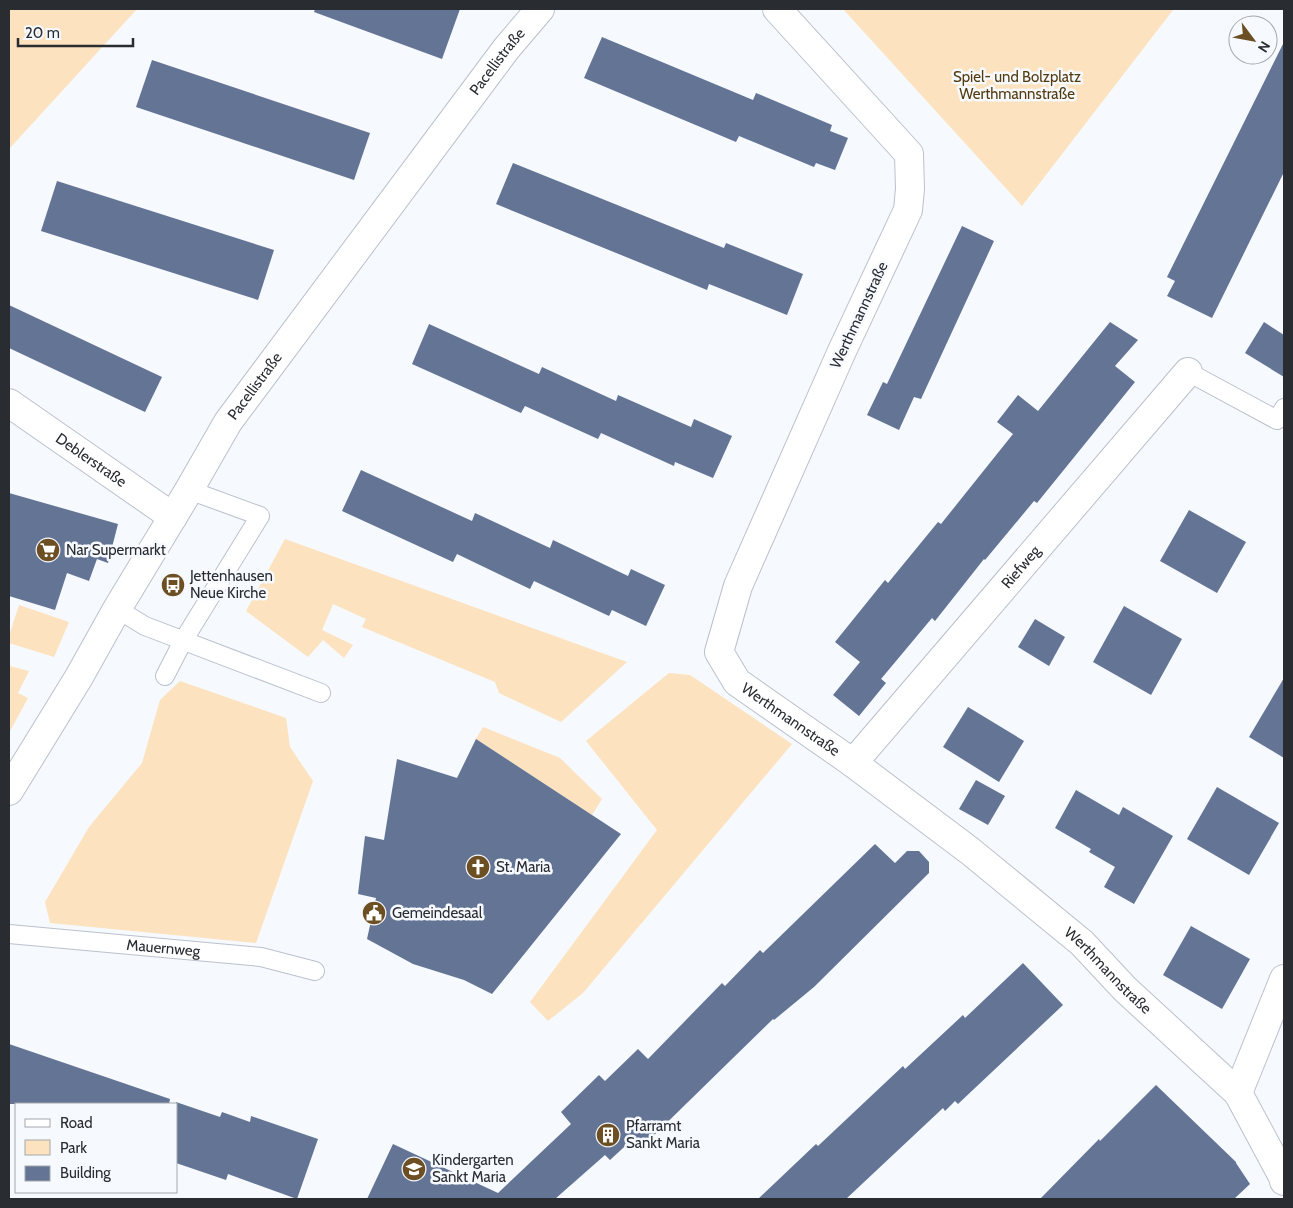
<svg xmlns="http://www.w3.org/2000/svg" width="1293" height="1208" font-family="Cabin,sans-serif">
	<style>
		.green { fill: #fce2be }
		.building { fill: #647495 }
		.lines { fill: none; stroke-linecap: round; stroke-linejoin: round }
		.service-casing { stroke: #bac1cd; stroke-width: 20 }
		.minor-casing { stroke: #bac1cd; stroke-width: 30 }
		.service { stroke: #fff; stroke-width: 18 }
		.minor { stroke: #fff; stroke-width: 28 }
		.labels { text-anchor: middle; stroke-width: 5; stroke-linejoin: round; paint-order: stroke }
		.street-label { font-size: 15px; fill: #292c31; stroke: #f6f9fe }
		.park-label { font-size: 15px; fill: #533a0d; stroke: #f6f9fe }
		.poi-label { font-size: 15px; fill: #292c31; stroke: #f6f9fe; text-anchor: start }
	</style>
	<rect width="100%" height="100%" fill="#f6f9fe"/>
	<!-- green -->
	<g class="green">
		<path d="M9 9H137L9 149Z"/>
		<path d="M843 9H1172L1173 10 1022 206Z"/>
		<path d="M285 539 627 662 561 722 499 693 495 682 362 627 366 619 333 604 322 630 353 645 344 658 323 640 308 657 246 611Z"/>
		<path d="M19 605 69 622 54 657 9 643V636Z"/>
		<path d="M9 666 29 671 18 693 28 698 9 733Z"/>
		<path d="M669 673 690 675 792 744 583 993 548 1021 530 1002 657 830 586 741Z"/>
		<path d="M180 681 286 718 290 747 313 781 256 943 50 923 45 902 89 827 142 763 160 700Z"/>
		<path d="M483 727 560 758 602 799 592 815 476 739Z"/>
	</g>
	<!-- building -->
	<g class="building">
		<path d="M315 9H460L442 59 314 12Z"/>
		<path d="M602 37 753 100 756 93 832 125 830 131 848 138 835 170 816 163 814 167 739 136 736 142 584 78Z"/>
		<path d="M1284 42V172L1212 318 1167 296 1175 281 1167 277Z"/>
		<path d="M152 60 370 133 354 180 136 107Z"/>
		<path d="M513 163 724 248 726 243 803 274 787 315 709 284 707 290 496 204Z"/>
		<path d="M57 181 274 250 258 300 41 231Z"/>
		<path d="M962 226 994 241 921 399 914 397 899 430 867 415 883 382 887 384Z"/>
		<path d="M9 305 162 377 145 412 9 348Z"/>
		<path d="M1110 322 1138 340 1115 366 1135 382 1037 503 1034 501 985 560 984 559 935 621 932 618 881 679 880 678 886 683 859 716 833 695 860 662 835 642 885 580 888 583 938 522 941 524 1013 434 997 422 1018 395 1038 411Z"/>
		<path d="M1264 322 1284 335V377L1245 353Z"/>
		<path d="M429 324 539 374 542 367 616 401 618 395 691 427 694 419 732 436 713 478 675 462 674 466 601 433 598 439 525 406 521 413 412 364Z"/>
		<path d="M361 470 472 521 475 513 550 548 553 540 628 576 631 569 665 585 646 626 612 610 609 616 534 581 530 589 457 554 453 562 342 511Z"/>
		<path d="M9 493 118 524 108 563 97 559 89 581 67 573 55 610 9 596Z"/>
		<path d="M1189 510 1246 542 1217 593 1160 561Z"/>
		<path d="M1124 606 1182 639 1151 695 1093 662Z"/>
		<path d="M1035 619 1065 637 1049 666 1018 647Z"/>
		<path d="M1284 678V758L1249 737Z"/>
		<path d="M968 707 1024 741 999 782 943 747Z"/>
		<path d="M476 739 621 834 492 994 464 980 413 964 367 939 376 898 358 894 365 836 384 840 397 759 457 778Z"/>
		<path d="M976 780 1005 796 988 825 959 809Z"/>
		<path d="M1217 787 1279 823 1249 875 1187 839Z"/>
		<path d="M1076 790 1119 815 1123 807 1173 836 1134 904 1104 887 1115 867 1089 852 1091 849 1055 828Z"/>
		<path d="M875 844 895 863 907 851H919L929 862V873L814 987 774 1020 773 1019 644 1145 635 1137 610 1160 605 1155 555 1199H367L393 1144 498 1193 571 1124 561 1112 599 1075 605 1081 638 1049 648 1059 722 983 725 986 760 950 763 953Z"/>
		<path d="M1191 926 1250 959 1222 1009 1163 975Z"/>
		<path d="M1023 963 1063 1005 958 1104 955 1101 945 1111 943 1108 846 1199H758L816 1144 818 1146 903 1066 905 1069 963 1015 965 1018Z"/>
		<path d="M9 1044 170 1099 169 1104H9Z"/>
		<path d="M1156 1085 1236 1162V1163L1250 1184 1234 1199H1040L1099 1139 1100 1141Z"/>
		<path d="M176 1102 220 1117 222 1112 250 1122 251 1116 318 1139 297 1199 228 1174 226 1180 176 1163Z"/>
	</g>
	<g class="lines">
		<!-- service casing -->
		<g class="service-casing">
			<g id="service">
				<path d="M1188 372 1277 420 1284 408"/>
				<path d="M117 609 145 626 321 693"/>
				<path d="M165 676 183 641 260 516 189 490"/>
				<path id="s1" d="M9 934 261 957 315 971"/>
			</g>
		</g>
		<!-- minor casing -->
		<g class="minor-casing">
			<g id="minor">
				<path id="s2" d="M777 9 909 154 910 189 908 210 842 351 738 586 719 652 737 682 853 763 970 851 1082 943 1125 989 1238 1093 1283 1177 1284 1181"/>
				<path id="s3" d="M9 403 173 517"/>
				<path id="s4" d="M853 763 1188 372"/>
				<path id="s5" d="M9 791 79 677 117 609 189 490 228 422 506 49 540 9"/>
				<path d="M1238 1093 1284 979"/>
			</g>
		</g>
		<!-- service -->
		<use href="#service" class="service"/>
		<!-- minor -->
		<use href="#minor" class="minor"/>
	</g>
	<!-- icons -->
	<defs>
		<g id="supermarket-disc" transform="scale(1.25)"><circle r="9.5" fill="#6c4f23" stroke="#f6f9fe"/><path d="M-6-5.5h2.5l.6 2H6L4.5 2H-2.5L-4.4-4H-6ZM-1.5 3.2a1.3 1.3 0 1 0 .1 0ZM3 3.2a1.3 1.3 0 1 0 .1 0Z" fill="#fff"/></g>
		<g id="bus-disc" transform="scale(1.25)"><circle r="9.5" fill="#6c4f23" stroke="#f6f9fe"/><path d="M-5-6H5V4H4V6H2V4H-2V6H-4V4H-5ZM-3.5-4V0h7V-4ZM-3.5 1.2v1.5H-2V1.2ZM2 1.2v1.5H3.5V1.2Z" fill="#fff"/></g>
		<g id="church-disc" transform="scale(1.25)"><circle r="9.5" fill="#6c4f23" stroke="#f6f9fe"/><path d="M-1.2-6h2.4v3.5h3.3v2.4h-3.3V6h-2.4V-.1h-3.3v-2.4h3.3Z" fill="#fff"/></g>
		<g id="civic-disc" transform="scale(1.25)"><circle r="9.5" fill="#6c4f23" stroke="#f6f9fe"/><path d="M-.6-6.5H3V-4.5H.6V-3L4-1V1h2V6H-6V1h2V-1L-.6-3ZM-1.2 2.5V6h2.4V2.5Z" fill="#fff"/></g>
		<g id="building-disc" transform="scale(1.25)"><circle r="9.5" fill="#6c4f23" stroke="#f6f9fe"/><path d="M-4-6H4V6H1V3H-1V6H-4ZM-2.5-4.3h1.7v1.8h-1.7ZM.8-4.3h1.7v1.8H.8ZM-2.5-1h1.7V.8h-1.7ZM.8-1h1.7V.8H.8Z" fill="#fff"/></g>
		<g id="school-disc" transform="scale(1.25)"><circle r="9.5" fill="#6c4f23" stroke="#f6f9fe"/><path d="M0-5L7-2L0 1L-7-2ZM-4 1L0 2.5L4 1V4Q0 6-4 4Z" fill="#fff"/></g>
	</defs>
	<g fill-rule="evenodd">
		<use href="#supermarket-disc" x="48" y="550"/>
		<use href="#bus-disc" x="173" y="585"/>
		<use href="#church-disc" x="478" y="867"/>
		<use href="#civic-disc" x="374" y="913"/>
		<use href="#building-disc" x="608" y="1135"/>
		<use href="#school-disc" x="414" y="1169"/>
	</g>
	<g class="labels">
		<!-- street labels -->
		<g class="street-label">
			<text dy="5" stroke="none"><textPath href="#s5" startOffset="879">Pacellistraße</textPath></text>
			<text transform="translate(859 315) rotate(-65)" y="5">Werthmannstraße</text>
			<text dy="5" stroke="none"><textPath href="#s5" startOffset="474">Pacellistraße</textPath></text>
			<text dy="5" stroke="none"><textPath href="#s3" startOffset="100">Deblerstraße</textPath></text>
			<text dy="5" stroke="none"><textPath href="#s4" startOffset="258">Riefweg</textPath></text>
			<text dy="5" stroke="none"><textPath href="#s2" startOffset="834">Werthmannstraße</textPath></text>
			<text dy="5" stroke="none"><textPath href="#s1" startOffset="155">Mauernweg</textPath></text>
			<text dy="5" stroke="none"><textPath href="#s2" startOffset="1239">Werthmannstraße</textPath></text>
		</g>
		<!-- park labels -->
		<g class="park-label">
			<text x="1017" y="82">Spiel- und Bolzplatz<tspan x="1017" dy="17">Werthmannstraße</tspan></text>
		</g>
		<!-- poi labels -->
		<g class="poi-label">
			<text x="66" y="555">Nar Supermarkt</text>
			<text x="190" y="581">Jettenhausen<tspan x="190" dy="17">Neue Kirche</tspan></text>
			<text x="496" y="872">St. Maria</text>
			<text x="392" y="918">Gemeindesaal</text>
			<text x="626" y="1131">Pfarramt<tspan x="626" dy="17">Sankt Maria</tspan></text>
			<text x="432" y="1165">Kindergarten<tspan x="432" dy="17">Sankt Maria</tspan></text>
		</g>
	</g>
	<!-- border -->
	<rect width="1293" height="1208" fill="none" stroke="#292c31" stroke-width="20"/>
	<!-- legend -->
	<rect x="15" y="1103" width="162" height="90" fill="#f6f9fe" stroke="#a4a7ac"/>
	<rect x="25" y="1119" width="25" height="8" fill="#ffffff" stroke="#a4a7ac"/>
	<text x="60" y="1128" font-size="15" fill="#292c31">Road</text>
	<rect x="25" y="1140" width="25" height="15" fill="#fce2be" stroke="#a4a7ac"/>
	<text x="60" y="1153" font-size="15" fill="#292c31">Park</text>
	<rect x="25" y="1166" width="25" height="15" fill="#647495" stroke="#a4a7ac"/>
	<text x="60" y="1178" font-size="15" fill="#292c31">Building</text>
	<!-- north arrow -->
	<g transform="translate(1253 40) rotate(122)"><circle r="24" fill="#f6f9fe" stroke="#a4a7ac"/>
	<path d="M0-4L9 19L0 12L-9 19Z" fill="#6c4f23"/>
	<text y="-8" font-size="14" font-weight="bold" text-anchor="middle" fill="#292c31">N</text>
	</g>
	<!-- scale -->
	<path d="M18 38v8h115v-8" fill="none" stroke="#292c31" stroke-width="2.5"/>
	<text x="25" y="38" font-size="15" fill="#292c31" stroke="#f6f9fe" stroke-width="4" paint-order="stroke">20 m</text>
</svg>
